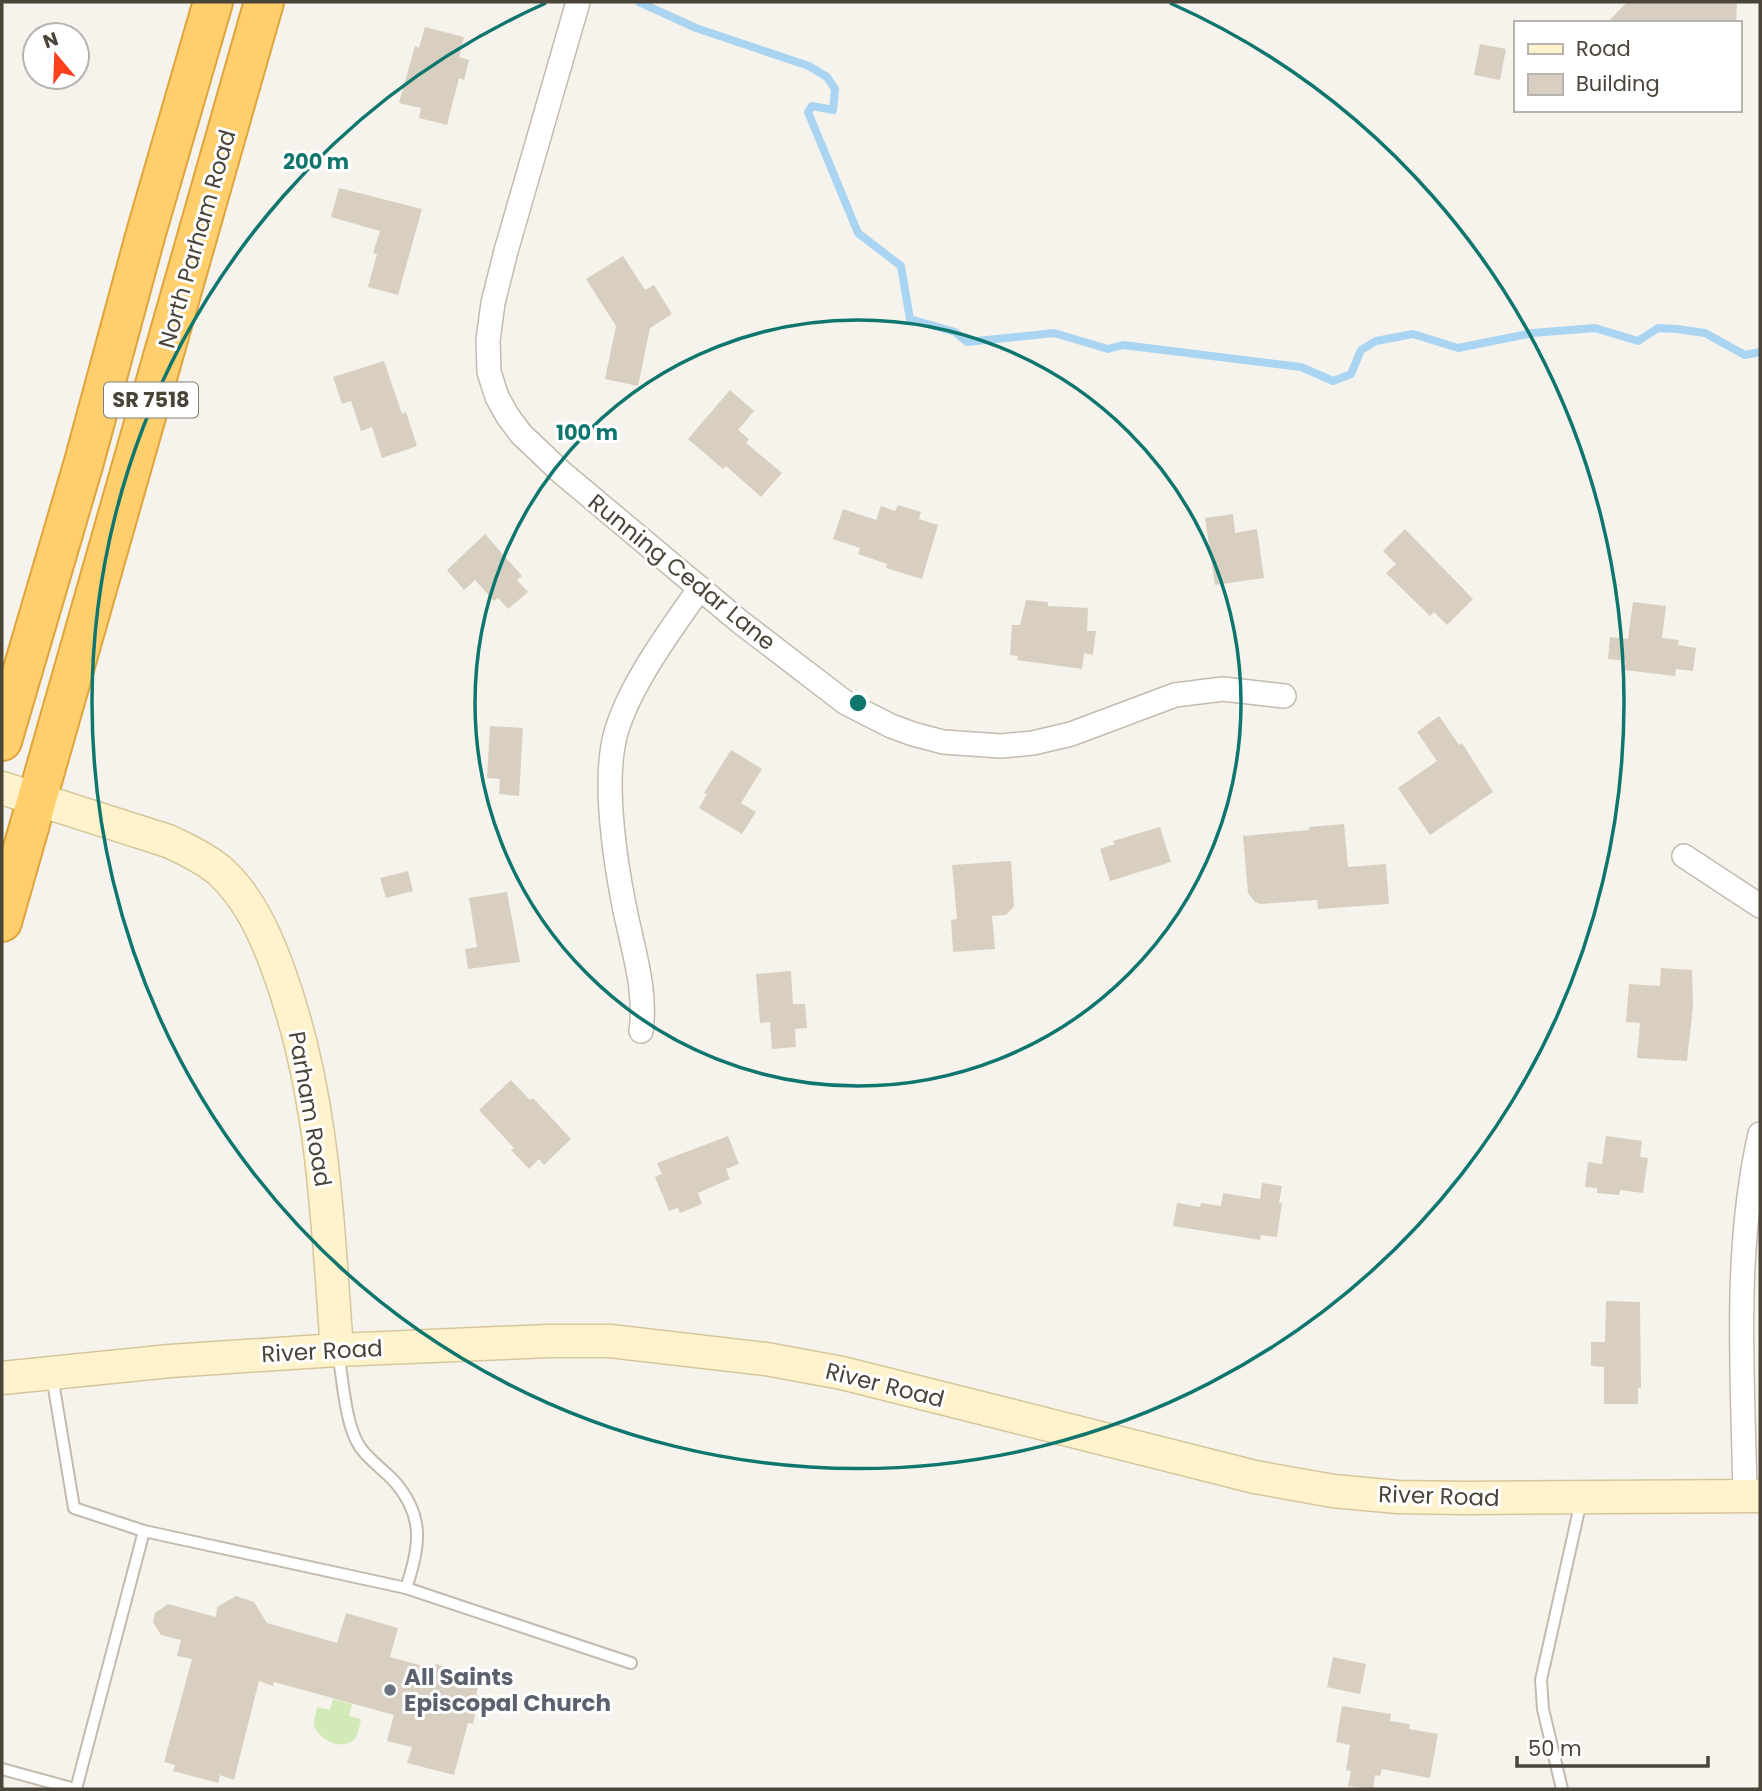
<svg xmlns="http://www.w3.org/2000/svg" width="1762" height="1791" font-family="Poppins,sans-serif">
	<style>
		.green { fill: #d2eab5 }
		.lines { fill: none; stroke-linecap: round; stroke-linejoin: round }
		.stream { stroke: #a9d4f2; stroke-width: 8 }
		.building { fill: #d8cfc1 }
		.lane-casing { stroke: #c2bbae; stroke-width: 14 }
		.street-casing { stroke: #c2bbae; stroke-width: 26 }
		.secondary-casing { stroke: #d6c79b; stroke-width: 35 }
		.highway-casing { stroke: #e0a43c; stroke-width: 42 }
		.lane { stroke: #fff; stroke-width: 10 }
		.street { stroke: #fff; stroke-width: 23 }
		.secondary { stroke: #fff3cd; stroke-width: 32 }
		.highway { stroke: #ffcf6e; stroke-width: 38 }
		.ring { fill: none; stroke: #0f766e; stroke-width: 3.5 }
		.worship-dot { fill: #6b7280; stroke: #fff; stroke-width: 2.5 }
		.labels { text-anchor: middle; stroke-width: 6; stroke-linejoin: round; paint-order: stroke }
		.shield { fill: #fff; stroke: #817c74; stroke-width: 2 }
		.shield-label { font-size: 21px; font-weight: bold; fill: #4b4439 }
		.street-label { font-size: 23px; fill: #4b4439; stroke: #fff }
		.worship-label { font-size: 23px; font-weight: bold; fill: #5b616d; stroke: #fff; text-anchor: start }
		.centre { fill: #0f766e; stroke: #fff; stroke-width: 3.5 }
		.ring-label { font-size: 21px; text-anchor: middle; font-weight: bold; fill: #0f766e; stroke: #fff; stroke-width: 6; stroke-linejoin: round; paint-order: stroke }
	</style>
	<rect width="100%" height="100%" fill="#f6f3ec"/>
	<!-- green -->
	<path class="green" d="M333 1699 352 1704 349 1716 361 1719C360 1724 359 1730 357 1735 348 1754 317 1741 314 1724 314 1718 316 1713 317 1707L330 1710Z"/>
	<g class="lines">
		<!-- stream -->
		<path class="stream" d="M639 2 696 28 809 66 827 77 835 89 833 110 812 106 808 112 858 233 901 266 910 319 955 332 967 342 1054 333 1108 349 1123 345 1301 367 1333 381 1351 374 1361 350 1376 341 1413 334 1458 348 1533 333 1595 328 1638 341 1658 328 1677 329 1705 333 1745 355 1760 352"/>
	</g>
	<!-- building -->
	<g class="building">
		<path d="M1627 2H1737L1736 23H1607Z"/>
		<path d="M425 27 464 37 459 57 469 60 464 80 459 78 447 125 419 118 421 108 399 103 415 46 419 48Z"/>
		<path d="M1480 44 1506 49 1500 80 1474 75Z"/>
		<path d="M339 188 422 209 398 295 368 287 377 254 373 253 380 231 331 217Z"/>
		<path d="M623 256 645 290 654 285 672 314 650 328 638 386 605 379 616 326 586 279Z"/>
		<path d="M384 361 402 414 406 412 417 446 382 458 372 427 361 431 351 401 342 404 333 377Z"/>
		<path d="M730 390 754 411 738 430 749 439 746 443 782 473 761 497 726 466 723 469 688 439Z"/>
		<path d="M898 505 921 512 919 519 938 525 922 579 886 568 887 564 858 554 860 548 833 539 843 509 876 520 881 506 895 511Z"/>
		<path d="M1233 514 1235 533 1257 529 1264 578 1215 585 1205 518Z"/>
		<path d="M1405 529 1473 599 1447 625 1434 612 1430 616 1386 573 1396 564 1383 551Z"/>
		<path d="M485 534 522 576 517 580 528 592 508 609 498 598 494 601 475 580 464 590 447 570Z"/>
		<path d="M1026 600 1048 602V606L1088 608 1087 631H1096L1093 655 1084 653 1082 669 1017 660 1018 656 1010 655 1012 625H1020Z"/>
		<path d="M1633 602 1666 606 1662 638 1679 640 1678 645 1696 648 1693 671 1676 669 1675 676 1624 670 1626 661 1608 659 1610 637 1628 639Z"/>
		<path d="M1439 716 1459 745 1462 743 1493 792 1430 835 1398 788 1437 761 1417 732Z"/>
		<path d="M490 726 523 728 519 796 499 794 500 779 487 778Z"/>
		<path d="M731 750 762 769 741 803 756 812 742 834 699 808 707 794 704 793Z"/>
		<path d="M1344 824 1348 867 1386 864 1389 904 1318 909 1317 900 1261 904 1255 902 1248 893 1243 836 1309 830V827Z"/>
		<path d="M1160 827 1171 862 1110 881 1100 849 1115 844 1113 841Z"/>
		<path d="M1011 861 1014 906 1006 915 992 916 995 949 953 952 951 920 957 919 952 865Z"/>
		<path d="M408 871 413 891 386 898 380 878Z"/>
		<path d="M507 892 520 962 468 969 465 949 477 947 469 898Z"/>
		<path d="M1661 968 1692 970 1693 1006 1687 1061 1637 1058 1640 1023 1626 1022 1629 984 1660 986Z"/>
		<path d="M791 971 793 1004H805L807 1028 795 1029 796 1047 772 1049 770 1022 760 1023 756 974Z"/>
		<path d="M511 1080 530 1100 533 1098 571 1139 544 1165 539 1159 529 1169 511 1150 514 1148 479 1110Z"/>
		<path d="M728 1136 739 1164 726 1169 730 1179 698 1193 702 1204 680 1213 678 1208 669 1211 655 1177 662 1174 657 1163Z"/>
		<path d="M1606 1136 1642 1141 1640 1157 1648 1158 1643 1193 1620 1190 1619 1195 1597 1193V1188L1585 1187 1588 1162 1602 1164Z"/>
		<path d="M1262 1183 1282 1186 1279 1203H1282L1277 1237 1261 1235 1260 1240 1173 1226 1177 1203 1200 1207 1201 1203 1221 1206 1223 1193 1260 1199Z"/>
		<path d="M1606 1301 1640 1302 1641 1388H1638V1404H1604V1367L1591 1366V1342H1605Z"/>
		<path d="M236 1596 254 1602 267 1623 337 1643 346 1613 398 1628 390 1657 434 1669 435 1664 481 1677 476 1695 479 1696 473 1724 468 1723 454 1775 407 1763 412 1747 387 1741 394 1715 274 1682 273 1686 259 1681 234 1780 220 1775 218 1783 173 1771 175 1765 164 1762 192 1659 177 1656 181 1640 161 1635 153 1622 155 1613 168 1604 216 1617 217 1607Z"/>
		<path d="M1333 1657 1366 1664 1360 1694 1327 1687Z"/>
		<path d="M1342 1706 1391 1714 1390 1721 1410 1724 1409 1729 1438 1734 1430 1778 1382 1769 1380 1776 1375 1775 1373 1789 1348 1786 1351 1771 1346 1770 1350 1745 1336 1742Z"/>
	</g>
	<g class="lines">
		<!-- lane casing -->
		<g class="lane-casing">
			<g id="lane">
				<path d="M338 1353C343 1379 345 1425 360 1447 369 1460 384 1470 395 1482 425 1517 420 1547 406 1588"/>
				<path d="M52 1376 74 1508 144 1531 406 1588 631 1663"/>
				<path d="M2 1769 75 1789"/>
				<path d="M76 1789 144 1531"/>
				<path d="M1562 1789 1543 1709 1541 1680 1581 1501"/>
			</g>
		</g>
		<!-- street casing -->
		<g class="street-casing">
			<g id="street">
				<path d="M578 2 506 251 493 303 488 340 489 372 497 397 507 415 521 434 561 472 739 621 846 703 891 726 913 734 943 742 1001 746 1033 743 1071 734 1175 695 1223 689 1284 696"/>
				<path d="M1684 856 1760 906"/>
				<path d="M641 1031C647 989 632 947 624 905 615 860 605 791 613 746 621 696 671 629 700 588"/>
				<path d="M1745 1496C1743 1376 1733 1253 1760 1134"/>
			</g>
		</g>
		<!-- secondary casing -->
		<g class="secondary-casing">
			<g id="secondary">
				<path d="M2 788 168 841C186 849 204 858 219 870 248 896 265 933 278 969 324 1094 327 1218 337 1350"/>
				<path d="M2 1378 170 1361 337 1350 548 1341H610L766 1359 842 1373 1255 1477 1333 1491 1398 1497 1466 1498 1760 1496"/>
			</g>
		</g>
		<!-- highway casing -->
		<g class="highway-casing">
			<g id="highway">
				<path d="M2 741 84 462 146 233 213 2"/>
				<path d="M2 922 264 2"/>
			</g>
		</g>
		<!-- lane -->
		<use href="#lane" class="lane"/>
		<!-- street -->
		<use href="#street" class="street"/>
		<!-- secondary -->
		<use href="#secondary" class="secondary"/>
		<!-- highway -->
		<use href="#highway" class="highway"/>
	</g>
	<!-- distance rings -->
	<g class="ring">
		<circle cx="858" cy="703" r="383"/>
		<path d="M1170 3A766 766 0 1 1 546 3"/>
	</g>
	<!-- markers -->
	<circle class="worship-dot" cx="390" cy="1690" r="7"/>
	<g class="labels">
		<!-- shield labels -->
		<rect class="shield" x="104" y="382.5" width="94" height="35" rx="5"/>
		<g class="shield-label">
			<text x="151" y="407">SR 7518</text>
		</g>
		<!-- street labels -->
		<g class="street-label">
			<text transform="translate(197 239) rotate(-74)" y="8">North Parham Road</text>
			<text transform="translate(682 572) rotate(39)" y="8">Running Cedar Lane</text>
			<text transform="translate(310 1109) rotate(80)" y="8">Parham Road</text>
			<text transform="translate(322 1351) rotate(-3)" y="8">River Road</text>
			<text transform="translate(885 1385) rotate(14)" y="8">River Road</text>
			<text transform="translate(1439 1496) rotate(2)" y="8">River Road</text>
		</g>
		<!-- worship labels -->
		<g class="worship-label">
			<text x="404" y="1685">All Saints<tspan x="404" dy="26">Episcopal Church</tspan></text>
		</g>
	</g>
	<circle cx="858" cy="703" r="10" class="centre"/>
	<g class="ring-label">
		<text x="316" y="169">200 m</text>
		<text x="587" y="440">100 m</text>
	</g>
	<!-- border -->
	<rect width="1762" height="1791" fill="none" stroke="#4b4439" stroke-width="7"/>
	<!-- legend -->
	<rect x="1514" y="21" width="228" height="91" fill="#ffffff" stroke="#b7b4b0" stroke-width="2"/>
	<rect x="1528" y="44" width="35" height="10" fill="#fff3cd" stroke="#b7b4b0" stroke-width="2"/>
	<text x="1576" y="56" font-size="21" fill="#4b4439">Road</text>
	<rect x="1528" y="74" width="35" height="21" fill="#d8cfc1" stroke="#b7b4b0" stroke-width="2"/>
	<text x="1576" y="91" font-size="21" fill="#4b4439">Building</text>
	<!-- north arrow -->
	<g transform="translate(56 56) rotate(341)"><circle r="33" fill="#ffffff" stroke="#b7b4b0" stroke-width="2"/>
	<path d="M0-5L12 26L0 18L-12 26Z" fill="#fc3f1d"/>
	<text y="-10" font-size="19" font-weight="bold" text-anchor="middle" fill="#4b4439">N</text>
	</g>
	<!-- scale -->
	<path d="M1517 1756v10h191v-10" fill="none" stroke="#4b4439" stroke-width="3.5"/>
	<text x="1528" y="1756" font-size="21" fill="#4b4439" stroke="#ffffff" stroke-width="5" paint-order="stroke">50 m</text>
</svg>
